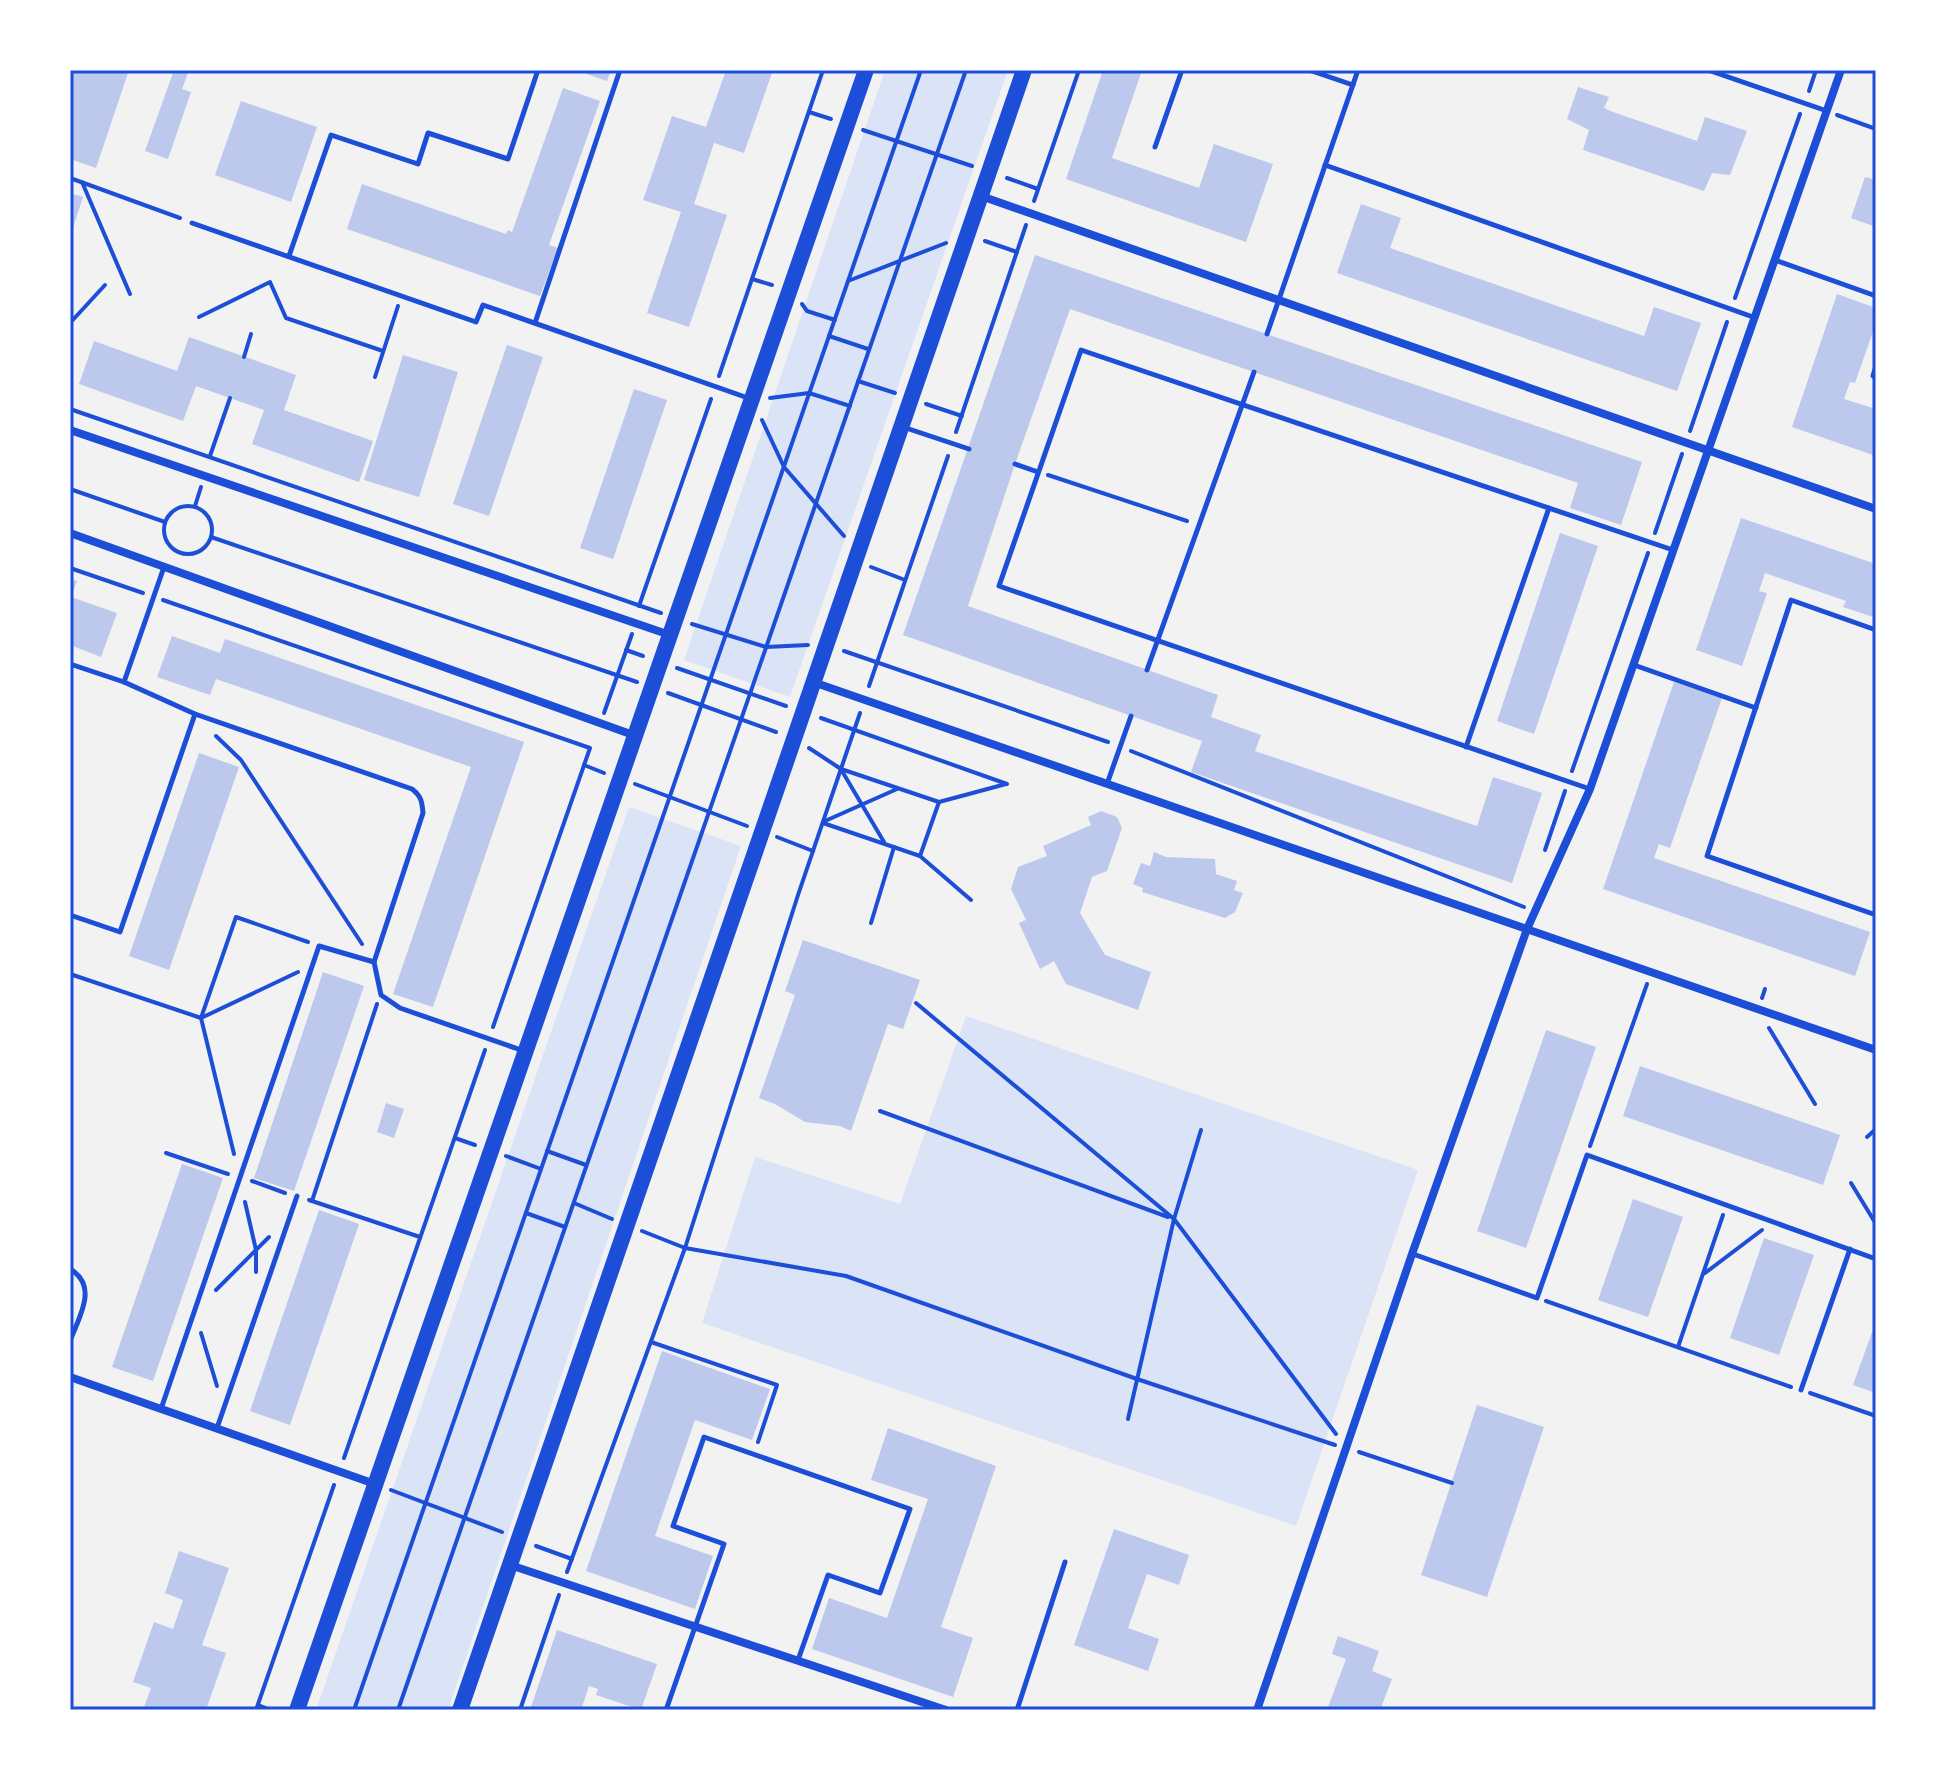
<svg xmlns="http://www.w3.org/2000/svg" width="1946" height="1780" font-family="Roboto,sans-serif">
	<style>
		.green { fill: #dbe4f7 }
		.building { fill: #bdc9ec }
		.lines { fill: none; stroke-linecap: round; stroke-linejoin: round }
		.path { stroke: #1d4ed8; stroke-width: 4 }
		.service { stroke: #1d4ed8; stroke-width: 5 }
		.minor { stroke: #1d4ed8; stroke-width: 8 }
		.secondary { stroke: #1d4ed8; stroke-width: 16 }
		.neatline { fill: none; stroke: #1d4ed8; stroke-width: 3 }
	</style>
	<rect width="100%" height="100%" fill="#f2f2f2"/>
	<!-- green -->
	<g class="green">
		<path d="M885 70H1008L790 697 684 660Z"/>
		<path d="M629 807 741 846 448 1710H316Z"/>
		<path d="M966 1016 1418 1170 1296 1526 702 1323 755 1157 900 1204Z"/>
	</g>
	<!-- building -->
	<g class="building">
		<path d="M74 70H129L96 168 70 159V83Z"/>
		<path d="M174 70H189L182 89 191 92 168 159 145 151Z"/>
		<path d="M575 70H611L607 81Z"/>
		<path d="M726 70H773L744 153 714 143 694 204 727 215 689 327 647 313 681 212 643 200 672 116 706 127Z"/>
		<path d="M1103 70H1142L1112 158 1199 188 1214 144 1273 164 1246 242 1066 179Z"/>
		<path d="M1578 87 1609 97 1604 108 1613 112 1697 141 1705 117 1747 131 1730 175 1712 173 1704 191 1583 150 1589 130 1567 119Z"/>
		<path d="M563 88 600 101 549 245 558 248 540 296 347 229 362 184 506 234 508 230 512 232Z"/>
		<path d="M241 101 317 127 291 202 215 175Z"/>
		<path d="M1865 177 1876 180V227L1851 218Z"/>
		<path d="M70 193 83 197 71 234H70Z"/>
		<path d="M1361 204 1401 218 1390 248 1644 336 1654 307 1701 323 1677 391 1337 273Z"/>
		<path d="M1035 255 1642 462 1621 525 1570 508 1578 483 1070 309 1015 464 968 606 1218 695 1211 717 1261 735 1255 751 1477 826 1493 777 1542 793 1512 883 1191 772 1202 741 903 635Z"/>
		<path d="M1837 294 1876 308V323L1855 383 1850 382 1844 399 1876 409V456L1792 427Z"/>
		<path d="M189 337 296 375 284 410 373 441 359 482 252 444 264 410 196 386 183 421 79 384 94 341 177 371Z"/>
		<path d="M507 345 543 357 489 516 453 504Z"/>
		<path d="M403 355 458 372 419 497 364 480Z"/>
		<path d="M634 389 667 400 613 559 580 548Z"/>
		<path d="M1741 518 1876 564V618L1843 607 1846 601 1765 573 1759 591 1767 593 1742 666 1696 650Z"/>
		<path d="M1560 533 1598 546 1534 734 1497 721Z"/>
		<path d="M70 579 77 581 71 597 117 613 101 657 70 645Z"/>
		<path d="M172 636 220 653 225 639 524 742 433 1007 393 994 471 767 216 679 210 695 157 677Z"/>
		<path d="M1674 682 1722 698 1670 848 1659 844 1654 858 1870 932 1855 976 1603 889Z"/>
		<path d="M199 753 239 767 169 970 129 956Z"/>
		<path d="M1101 811 1117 817 1122 828 1107 871 1092 877 1080 913 1105 955 1151 972 1138 1010 1066 984 1054 961 1040 969 1019 923 1026 920 1011 889 1018 867 1047 856 1043 846 1091 825 1088 817Z"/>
		<path d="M1154 852 1166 857 1215 859 1216 874 1237 881 1234 890 1243 893 1235 912 1225 918 1142 892 1143 888 1133 884 1141 863 1150 866Z"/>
		<path d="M803 940 920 980 903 1029 888 1024 851 1131 840 1126 805 1122 775 1104 759 1098 795 995 785 991Z"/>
		<path d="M323 972 364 986 294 1191 254 1178Z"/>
		<path d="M1546 1030 1596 1047 1526 1248 1477 1231Z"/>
		<path d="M1640 1066 1840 1135 1823 1185 1623 1116Z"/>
		<path d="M386 1103 404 1109 394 1138 377 1132Z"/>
		<path d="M182 1164 223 1178 153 1381 112 1367Z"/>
		<path d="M1633 1199 1683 1217 1648 1317 1598 1300Z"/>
		<path d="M319 1210 359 1224 290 1425 250 1411Z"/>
		<path d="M1764 1238 1814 1255 1779 1355 1730 1338Z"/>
		<path d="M1876 1321V1393L1853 1385Z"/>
		<path d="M662 1351 770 1389 752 1440 695 1420 655 1536 713 1556 695 1609 586 1571Z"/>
		<path d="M1477 1405 1544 1427 1487 1597 1421 1575Z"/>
		<path d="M888 1428 996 1466 941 1627 973 1638 953 1697 812 1649 829 1598 887 1618 928 1499 871 1480Z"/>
		<path d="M1114 1529 1189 1555 1179 1585 1147 1574 1128 1628 1159 1639 1148 1671 1074 1645Z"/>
		<path d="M179 1551 229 1568 202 1645 226 1653 206 1710H143L151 1688 133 1682 154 1622 173 1629 183 1600 165 1593Z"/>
		<path d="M557 1630 657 1664 641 1710 596 1695 598 1689 589 1686 581 1710H530Z"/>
		<path d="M1338 1636 1379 1651 1372 1671 1392 1679 1380 1710H1327L1346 1659 1332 1654Z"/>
	</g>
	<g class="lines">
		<!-- path -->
		<g class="path">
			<path d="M1809 91 1816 70"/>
			<path d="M809 112 831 119"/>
			<path d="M1837 115 1876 129"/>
			<path d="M863 130 972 166"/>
			<path d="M70 178 180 218"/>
			<path d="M1007 178 1038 189"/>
			<path d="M82 182 130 294"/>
			<path d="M1034 201 1079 70"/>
			<path d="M985 241 1017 252"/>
			<path d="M752 279 772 285"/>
			<path d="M848 281 946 243"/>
			<path d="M1735 298 1800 114"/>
			<path d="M802 304 807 311 835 320"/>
			<path d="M199 317 270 282 286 318 383 351"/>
			<path d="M70 323 105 285"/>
			<path d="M829 336 868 349"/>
			<path d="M244 357 251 334"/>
			<path d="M719 376 823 70"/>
			<path d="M375 377 398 306"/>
			<path d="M858 381 895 393"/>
			<path d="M770 398 809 393 850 406"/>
			<path d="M926 404 962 416"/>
			<path d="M70 409 661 613"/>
			<path d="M762 420 784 467 844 536"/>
			<path d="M1690 431 1727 322"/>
			<path d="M956 432 1026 225"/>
			<path d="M210 456 230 398"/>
			<path d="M1048 475 1187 521"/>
			<path d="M70 489 165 522"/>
			<circle cx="188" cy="530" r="24"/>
			<path d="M195 506 201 487"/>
			<path d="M1655 533 1682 454"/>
			<path d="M211 537 637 682"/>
			<path d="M871 567 905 580"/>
			<path d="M70 568 143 593"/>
			<path d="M163 600 590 748 493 1027"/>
			<path d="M639 606 711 399"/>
			<path d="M692 624 766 647 808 645"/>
			<path d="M626 650 643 656"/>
			<path d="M844 651 1108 742"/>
			<path d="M677 668 786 706"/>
			<path d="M869 686 948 456"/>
			<path d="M668 693 776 732"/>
			<path d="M604 713 632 634"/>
			<path d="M821 718 1007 784"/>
			<path d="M216 736 241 760 362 944"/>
			<path d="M809 748 841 769 939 802 920 856"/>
			<path d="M1131 751 1524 907"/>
			<path d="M584 765 604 773"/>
			<path d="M842 771 884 842"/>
			<path d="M1572 771 1648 553"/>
			<path d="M635 784 747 826"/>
			<path d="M939 802 1006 784"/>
			<path d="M825 821 897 789"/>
			<path d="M823 823 920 856 971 900"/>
			<path d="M777 837 813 851"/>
			<path d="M1545 850 1565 791"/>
			<path d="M871 923 894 847"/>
			<path d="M70 974 201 1018 236 917 308 942"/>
			<path d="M1762 998 1765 989"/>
			<path d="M916 1003 1174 1219 1336 1434"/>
			<path d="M1769 1028 1815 1104"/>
			<path d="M880 1111 1168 1217"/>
			<path d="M1867 1137 1876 1129"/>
			<path d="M455 1138 475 1145"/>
			<path d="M1590 1146 1647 984"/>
			<path d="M547 1151 586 1165"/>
			<path d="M166 1153 228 1174"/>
			<path d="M234 1154 201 1018 298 972"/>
			<path d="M506 1156 541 1169"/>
			<path d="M252 1181 285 1193"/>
			<path d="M1851 1183 1876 1224"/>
			<path d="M309 1200 420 1237"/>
			<path d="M312 1201 377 1004"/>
			<path d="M245 1202 256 1250V1272"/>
			<path d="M574 1203 612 1219"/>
			<path d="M526 1213 565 1227"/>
			<path d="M642 1231 685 1248 846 1276 1137 1379 1335 1445"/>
			<path d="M1705 1273 1762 1230"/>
			<path d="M216 1290 269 1237"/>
			<path d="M1546 1301 1791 1387"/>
			<path d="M201 1333 217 1386"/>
			<path d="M651 1342 777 1385 758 1442"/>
			<path d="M1678 1347 1723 1215"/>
			<path d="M1810 1393 1876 1416"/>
			<path d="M1128 1419 1174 1219 1201 1130"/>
			<path d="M1359 1452 1452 1483"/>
			<path d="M344 1458 485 1050"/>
			<path d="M391 1490 502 1532"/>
			<path d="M536 1546 572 1559"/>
			<path d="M567 1572 685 1248 798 895 860 713"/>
			<path d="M258 1705 271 1710"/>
			<path d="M256 1710 334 1485"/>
			<path d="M354 1710 921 70"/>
			<path d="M398 1710 966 70"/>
			<path d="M520 1710 559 1595"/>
		</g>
		<!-- service -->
		<g class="service">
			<path d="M1309 70 1353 85"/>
			<path d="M1708 70 1827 111"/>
			<path d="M1155 147 1182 70"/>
			<path d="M1325 165 1753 317"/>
			<path d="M192 223 476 322 483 305 748 398"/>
			<path d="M289 256 331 135 418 164 428 133 508 159 538 70"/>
			<path d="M1775 260 1876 296"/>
			<path d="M535 323 620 70"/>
			<path d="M1267 334 1358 70"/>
			<path d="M1876 366 1873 376 1876 378"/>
			<path d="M906 428 969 449"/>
			<path d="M1015 464 1038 472"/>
			<path d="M164 567 124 682 195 714 412 789C421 796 422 801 423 813L374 962 381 995 400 1008 521 1050"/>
			<path d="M1876 630 1791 600 1707 856 1876 915"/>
			<path d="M70 664 124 682"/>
			<path d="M1634 665 1756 708"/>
			<path d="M1147 670 1254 372"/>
			<path d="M1466 747 1549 508"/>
			<path d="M1107 784 1131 716"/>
			<path d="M1590 789 999 586 1081 350 1673 550"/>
			<path d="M70 915 120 932 195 714"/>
			<path d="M1413 1254 1537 1298 1587 1155 1876 1259"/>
			<path d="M70 1269C99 1286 79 1317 70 1341"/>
			<path d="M1801 1390 1850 1249"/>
			<path d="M161 1409 319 946 374 962"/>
			<path d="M217 1428 297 1196"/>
			<path d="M666 1710 724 1544 673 1526 704 1437 910 1509 880 1593 828 1575 798 1660"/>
			<path d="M1017 1710 1065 1562"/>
		</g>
		<!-- minor -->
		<g class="minor">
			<path d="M981 196 1876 509"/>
			<path d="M70 430 670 635"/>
			<path d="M70 533 636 736"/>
			<path d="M813 682 1876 1050"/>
			<path d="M70 1377 375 1484"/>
			<path d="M510 1565 946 1710"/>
			<path d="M1257 1710 1412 1254 1527 929 1590 789 1841 70"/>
		</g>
		<!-- secondary -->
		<g class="secondary">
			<path d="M297 1710 866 70"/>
			<path d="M460 1710 1024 70"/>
		</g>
	</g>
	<!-- border -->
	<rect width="1946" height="1780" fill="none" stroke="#ffffff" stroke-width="144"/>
	<rect x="72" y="72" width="1802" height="1636" class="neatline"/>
</svg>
